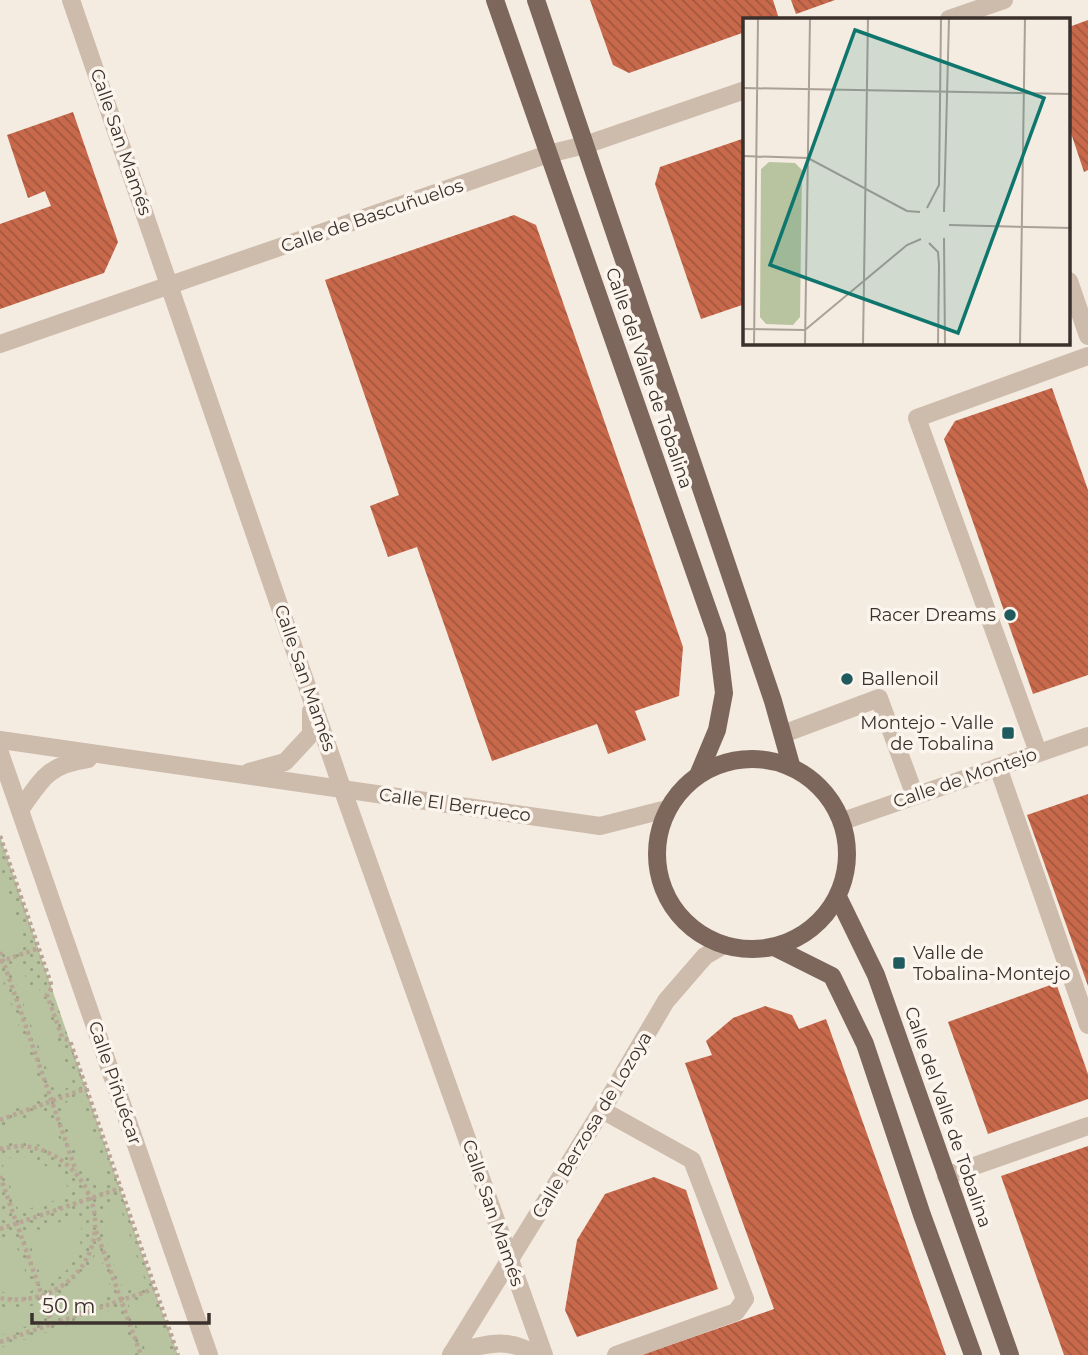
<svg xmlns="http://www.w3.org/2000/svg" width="1088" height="1355" font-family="Montserrat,sans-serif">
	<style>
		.grass { fill: url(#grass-dots) }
		.garden { fill: #b8c4a0 }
		.building { fill: url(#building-back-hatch) }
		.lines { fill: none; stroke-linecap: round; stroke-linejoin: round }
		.path { stroke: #b9a596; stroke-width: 4.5; stroke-dasharray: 3.5 3.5; stroke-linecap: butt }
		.minor { stroke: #cdbbac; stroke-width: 18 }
		.major { stroke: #7d675c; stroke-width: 18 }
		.poi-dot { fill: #1f5a5e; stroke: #fbf5ee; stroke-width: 2.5 }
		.labels { text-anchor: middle; stroke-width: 7; stroke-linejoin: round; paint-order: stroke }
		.street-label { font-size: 18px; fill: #3b302b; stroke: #fbf5ee }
		.poi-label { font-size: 18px; fill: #3b302b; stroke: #fbf5ee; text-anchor: end }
		.inset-road { fill: none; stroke: #aaa098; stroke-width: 2 }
		.view { fill: #0f766e; fill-opacity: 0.15; stroke: #0f766e; stroke-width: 3.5 }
		.inset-edge { fill: none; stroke: #3b302b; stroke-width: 3.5 }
	</style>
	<defs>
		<pattern id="grass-dots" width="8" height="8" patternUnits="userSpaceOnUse" patternTransform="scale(1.75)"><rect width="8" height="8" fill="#b8c4a0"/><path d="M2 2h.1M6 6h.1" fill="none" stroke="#97a083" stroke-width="1.8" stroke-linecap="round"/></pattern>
		<pattern id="building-back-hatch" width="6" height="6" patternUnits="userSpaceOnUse" patternTransform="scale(1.75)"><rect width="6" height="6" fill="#c8694b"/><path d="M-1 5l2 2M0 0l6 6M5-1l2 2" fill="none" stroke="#a4573f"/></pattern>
	</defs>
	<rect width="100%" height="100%" fill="#f4ebe1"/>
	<!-- grass -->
	<path class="grass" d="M0 836 154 1289 178 1355H0Z"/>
	<!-- garden -->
	<g class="garden">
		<path d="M0 867 27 946 5 954 0 941Z"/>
		<path d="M20 962 30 989 38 986 74 1086 55 1092 10 966Z"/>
		<path d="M0 973 44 1098 0 1113Z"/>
		<path d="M80 1097 109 1182 98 1185 81 1165 60 1105Z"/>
		<path d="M48 1111 67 1157C44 1145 25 1137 0 1142V1128Z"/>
		<path d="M21 1156C44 1163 61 1172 72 1195L19 1212 1 1159Z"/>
		<path d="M118 1201 146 1284 124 1292 104 1233V1206Z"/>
		<path d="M80 1215C86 1248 74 1271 44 1287L27 1234Z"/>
		<path d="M14 1239 32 1291 13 1295 0 1291V1243Z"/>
		<path d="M98 1250 113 1295 55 1315 50 1301 77 1285Z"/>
		<path d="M151 1295 172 1355H147L128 1303Z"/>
		<path d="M37 1305 43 1320 0 1336V1307L12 1309Z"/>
		<path d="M118 1308 134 1355H0V1348Z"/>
	</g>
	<!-- building -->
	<g class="building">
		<path d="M590 0H773L779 19H745V32L629 73 613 65Z"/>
		<path d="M791 0H835L796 14Z"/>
		<path d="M1088 20V170L1084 172 1069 127V27Z"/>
		<path d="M73 112 118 242 104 273 0 309V224L51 206 45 191 28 198 7 135Z"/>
		<path d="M745 138V304L701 319 655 184 660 167Z"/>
		<path d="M514 215 536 225 683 647 679 696 635 711 646 740 608 754 597 724 492 761 417 547 388 557 370 506 399 495 325 280Z"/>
		<path d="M1052 388 1088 490V675L1033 694 944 439 955 421Z"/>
		<path d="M1088 794V986L1027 815Z"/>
		<path d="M1056 983 1088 1074V1099L988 1134 948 1022Z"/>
		<path d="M765 1006 792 1015 799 1029 826 1019 946 1355H641L774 1309 685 1063 712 1055 706 1041 733 1018Z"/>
		<path d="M1088 1146V1355H1064L1001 1176Z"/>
		<path d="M654 1177 686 1190 718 1289 577 1337 565 1310 577 1240 605 1194Z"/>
	</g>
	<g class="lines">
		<!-- path -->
		<g class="path">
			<path d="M0 836 52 987 47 995 62 1037 70 1041 178 1355"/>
			<path d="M0 952 76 1171"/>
			<path d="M0 962 39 948"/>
			<path d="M0 1120 87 1088"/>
			<path d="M0 1149C7 1148 15 1146 21 1146 63 1148 98 1187 95 1229 92 1277 45 1307 0 1298"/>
			<path d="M0 1176 52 1324"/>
			<path d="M0 1229 121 1188"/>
			<path d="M96 1231 141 1355"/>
			<path d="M0 1342 154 1289"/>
		</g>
		<!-- minor -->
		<g class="minor">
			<path d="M71 0 342 788 544 1355"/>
			<path d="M949 19 1004 0"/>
			<path d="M1069 281 1088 336"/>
			<path d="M0 344 548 154 585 145 745 90"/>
			<path d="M783 734 879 698 915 796"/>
			<path d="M0 740 600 826 667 809"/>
			<path d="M1038 752 917 418 1088 356"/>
			<path d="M0 753 209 1355"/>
			<path d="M998 767 1088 1025"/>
			<path d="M249 772 285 762 311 734V711"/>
			<path d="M20 810C42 779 47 765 88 759"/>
			<path d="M843 821 1088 736"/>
			<path d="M602 1110 692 1160 745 1299 736 1312 616 1355"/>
			<path d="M946 1176 1088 1126"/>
			<path d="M452 1353C486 1344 505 1336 537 1355"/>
			<path d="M451 1355 602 1110 666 1001 705 956 724 945"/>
		</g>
		<!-- major -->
		<g class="major">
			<path d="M495 0 717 636 724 693 717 730 699 773"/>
			<path d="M536 0 773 701 791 765"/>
			<circle cx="752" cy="854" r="95"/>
			<path d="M838 897 876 975 1010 1355"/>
			<path d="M774 947 832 976 865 1044 922 1215 973 1355"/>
		</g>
	</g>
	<!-- markers -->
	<g class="poi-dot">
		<circle cx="1010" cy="615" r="7"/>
		<circle cx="847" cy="679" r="7"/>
		<rect x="1001" y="726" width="14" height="14" rx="3.5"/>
		<rect x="892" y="956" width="14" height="14" rx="3.5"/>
	</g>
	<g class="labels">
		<!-- street labels -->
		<g class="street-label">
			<text transform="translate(121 142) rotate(71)" y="6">Calle San Mamés</text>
			<text transform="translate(372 216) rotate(-19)" y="6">Calle de Bascuñuelos</text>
			<text transform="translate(649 378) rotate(71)" y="6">Calle del Valle de Tobalina</text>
			<text transform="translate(305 678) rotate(71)" y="6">Calle San Mamés</text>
			<text transform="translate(965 778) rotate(-19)" y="6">Calle de Montejo</text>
			<text transform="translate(455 805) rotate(8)" y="6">Calle El Berrueco</text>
			<text transform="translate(115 1083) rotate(71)" y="6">Calle Piñuécar</text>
			<text transform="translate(948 1117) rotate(71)" y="6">Calle del Valle de Tobalina</text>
			<text transform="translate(592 1125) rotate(-59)" y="6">Calle Berzosa de Lozoya</text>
			<text transform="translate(493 1213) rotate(71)" y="6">Calle San Mamés</text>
		</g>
		<!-- poi labels -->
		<g class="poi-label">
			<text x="996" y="621">Racer Dreams</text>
			<text x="861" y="685" text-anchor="start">Ballenoil</text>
			<text x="994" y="729">Montejo - Valle<tspan x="994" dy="21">de Tobalina</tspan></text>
			<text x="913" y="959" text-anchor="start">Valle de<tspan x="913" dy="21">Tobalina-Montejo</tspan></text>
		</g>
	</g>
	<!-- overview -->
	<g transform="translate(743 18)">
		<rect width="327" height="327" fill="#f4ebe1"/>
		<path d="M26 144 52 145 59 152 57 299 50 307 23 306 17 299 18 151Z" fill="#b8c4a0"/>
		<path d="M26 153H51V177H26ZM26 180H51L50 205H26ZM25 245 50 246 49 271H24ZM25 273H50L49 298H24Z" fill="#b8c4a0"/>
		<path class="inset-road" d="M0 70 328 76M0 138 65 140 164 193 177 194M184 190 196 167 198 0M201 194 206 0M206 207 328 210M201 220 202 327M186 225 195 234 196 247 195 327M0 311 62 312 164 227 178 221M11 327 15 0M62 327 67 0M120 327 125 0M277 327 282 0"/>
		<path class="view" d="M112 12 301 80 215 315 27 247Z"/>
		<rect width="327" height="327" class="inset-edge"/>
	</g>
	<!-- scale -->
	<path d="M32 1313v10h177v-10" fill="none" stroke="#3b302b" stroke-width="3.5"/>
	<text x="42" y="1313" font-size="21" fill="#3b302b" stroke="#fbf5ee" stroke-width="5" paint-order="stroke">50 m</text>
</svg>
